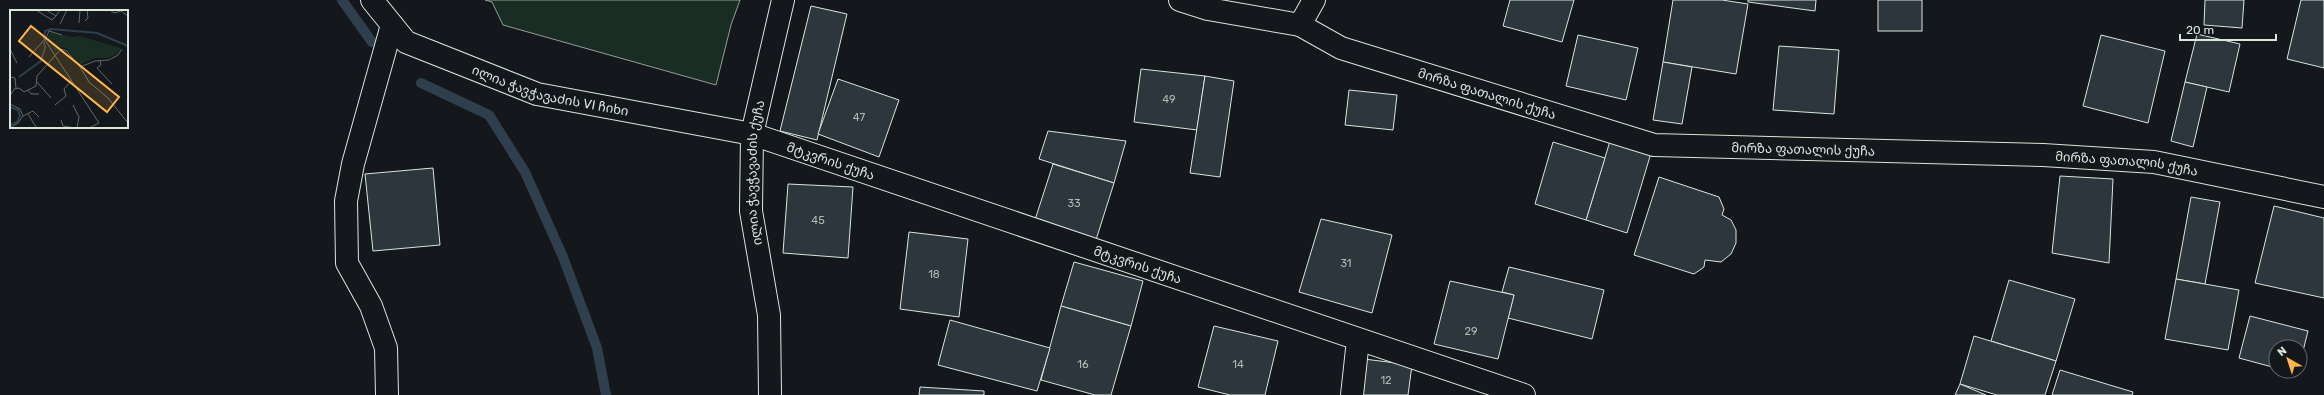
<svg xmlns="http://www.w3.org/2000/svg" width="2324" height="395" font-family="Rubik,'Noto Sans Georgian',sans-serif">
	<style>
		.green { fill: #1a2d24; stroke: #939e99 }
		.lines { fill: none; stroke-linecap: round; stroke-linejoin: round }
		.stream { stroke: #2f3f4d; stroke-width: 10 }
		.building { fill: #2c363c; stroke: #d8e6dc }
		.minor-casing { stroke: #d8e6dc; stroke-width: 24 }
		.minor { stroke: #14181c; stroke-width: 22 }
		.labels { text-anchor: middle; stroke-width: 3; stroke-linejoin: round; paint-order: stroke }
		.number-label { font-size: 11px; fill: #adbab4 }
		.street-label { font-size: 13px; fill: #d8e6dc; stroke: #14181c }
		.inset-river { fill: none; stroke: #2f3f4d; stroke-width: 2 }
		.inset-road { fill: none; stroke: #626a69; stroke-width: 1 }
		.view { fill: #ffb74d; fill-opacity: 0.15; stroke: #ffb74d; stroke-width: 2 }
		.inset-edge { fill: none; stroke: #d8e6dc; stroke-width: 2 }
	</style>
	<rect width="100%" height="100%" fill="#14181c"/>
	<!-- green -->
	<path class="green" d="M485 0H740L731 25 716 85 503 25 492 2Z"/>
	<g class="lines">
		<!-- stream -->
		<g class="stream">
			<path d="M342 0 372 42"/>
			<path d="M421 83 489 115 525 172 563 257 597 348 606 395"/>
		</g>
	</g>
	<!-- building -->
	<g class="building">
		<path d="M1510 0H1574L1562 42 1503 26Z"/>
		<path d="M1673 0H1722L1748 4 1736 74 1663 62Z"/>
		<path d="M1748 0H1816L1815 11 1748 2Z"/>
		<rect x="1878" y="0" width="44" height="31"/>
		<path d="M2205 0H2244L2242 28 2204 25Z"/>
		<path d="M2301 0H2324V68L2287 59Z"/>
		<path d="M811 6 847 14 817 140 780 131Z"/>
		<path d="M2197 34 2240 44 2229 92 2185 82Z"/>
		<path d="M1578 35 1638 48 1626 100 1566 86Z"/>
		<path d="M2101 35 2165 51 2148 123 2083 106Z"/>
		<path d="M1779 46 1839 50 1834 114 1773 110Z"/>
		<path d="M1663 62 1692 67 1682 124 1653 120Z"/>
		<path d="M1141 69 1205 76 1197 130 1134 122Z"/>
		<path d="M1205 76 1234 81 1220 177 1190 173Z"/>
		<path d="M838 79 899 100 879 157 818 134Z"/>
		<path d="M2185 82 2207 87 2193 147 2171 141Z"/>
		<path d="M1349 90 1397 95 1393 130 1345 125Z"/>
		<path d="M1048 131 1126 141 1114 183 1039 159Z"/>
		<path d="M1610 141 1651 153 1627 233 1586 220Z"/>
		<path d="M1553 142 1605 158 1586 220 1535 204Z"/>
		<path d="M1053 164 1114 183 1095 243 1034 223Z"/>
		<path d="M433 168 440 245 373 251 365 174Z"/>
		<path d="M2060 176 2113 179 2109 263 2052 253Z"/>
		<path d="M1659 177 1719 197 1724 209 1722 215 1731 220 1736 230V243L1731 254 1721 262 1705 260 1704 267 1694 274 1634 255Z"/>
		<path d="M788 184 853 187 848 258 783 253Z"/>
		<path d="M2191 197 2220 202 2205 284 2176 279Z"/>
		<path d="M2274 206 2324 218V298L2255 283Z"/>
		<path d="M1321 219 1392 235 1372 313 1299 292Z"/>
		<path d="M909 232 968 239 959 317 900 309Z"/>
		<path d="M1074 262 1143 281 1131 326 1061 306Z"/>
		<path d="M1509 267 1604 290 1592 339 1508 318 1514 295 1502 292Z"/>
		<path d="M2176 279 2239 290 2228 350 2165 339Z"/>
		<path d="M2009 280 2075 299 2056 361 1991 341Z"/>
		<path d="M1450 281 1514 295 1498 359 1434 344Z"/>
		<path d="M1061 306 1131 326 1111 395H1095L1041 380Z"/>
		<path d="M2250 316 2308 331 2300 363V347H2276V368L2239 358Z"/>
		<path d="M950 320 1050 348 1037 391 938 365Z"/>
		<path d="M1214 326 1278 341 1265 395H1230L1198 387Z"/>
		<path d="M1974 336 2056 361 2045 395H1997L1960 384Z"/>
		<path d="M1364 359 1412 365 1408 395H1360Z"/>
		<path d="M2060 370 2133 392 2132 395H2052Z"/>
		<path d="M1960 384 1986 395H1955Z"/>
		<path d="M920 387 984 391V395H919Z"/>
	</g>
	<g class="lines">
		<!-- minor casing -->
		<g class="minor-casing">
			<g id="minor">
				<path id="s1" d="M372 0 406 42 537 94 752 134 1524 395"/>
				<path d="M1180 0 1208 9 1300 25 1314 0"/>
				<path id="s2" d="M1300 25 1341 48 1654 145 2043 155 2154 162 2324 197"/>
				<path d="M387 395 386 348 371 306 347 263 346 201 353 164 392 25"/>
				<path id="s3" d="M770 395 769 315 751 211 752 134 783 0"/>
				<path d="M1352 395 1358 340"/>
			</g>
		</g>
		<!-- minor -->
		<use href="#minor" class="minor"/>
	</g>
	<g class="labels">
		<!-- number labels -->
		<g class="number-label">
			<text x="1169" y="103">49</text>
			<text x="859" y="121">47</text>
			<text x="1074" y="207">33</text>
			<text x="818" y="224">45</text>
			<text x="1346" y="267">31</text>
			<text x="934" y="278">18</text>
			<text x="1471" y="335">29</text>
			<text x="1083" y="368">16</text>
			<text x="1238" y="368">14</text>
			<text x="1386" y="384">12</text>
		</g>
		<!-- street labels -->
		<g class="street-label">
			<text dy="5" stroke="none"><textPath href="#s1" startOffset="207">ილია ჭავჭავაძის VI ჩიხი</textPath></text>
			<text dy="5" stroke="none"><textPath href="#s2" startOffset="200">მირზა ფათალის ქუჩა</textPath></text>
			<text dy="5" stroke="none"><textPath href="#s2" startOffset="524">მირზა ფათალის ქუჩა</textPath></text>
			<text dy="5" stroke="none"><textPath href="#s1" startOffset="497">მტკვრის ქუჩა</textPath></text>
			<text dy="5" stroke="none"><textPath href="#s2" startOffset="848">მირზა ფათალის ქუჩა</textPath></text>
			<text dy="5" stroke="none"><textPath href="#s3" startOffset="224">ილია ჭავჭავაძის ქუჩა</textPath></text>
			<text dy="5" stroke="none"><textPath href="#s1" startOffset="821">მტკვრის ქუჩა</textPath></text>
		</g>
	</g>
	<!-- overview -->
	<g transform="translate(10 10)">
		<rect width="118" height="118" fill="#14181c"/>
		<path d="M41 22 62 27 70 26 111 38 108 43 99 48H84L70 55 56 38 51 37 45 41 37 27Z" fill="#1a2d24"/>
		<path class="inset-river" d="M34 29 35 21 41 19 87 23 118 36M9 67 31 51 35 38 34 32M0 97 8 100 10 106 7 112 0 115"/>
		<path class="inset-road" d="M26 0 42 10 46 6M36 0 46 6 50 0M100 0 104 3 111 1 118 6M75 11 78 8 77 0M69 13 70 0M50 14 57 0M52 25 39 21 35 30 89 113 79 118M0 39 7 53M19 47 35 29M90 51 91 55 87 58 102 74M70 57 79 72 98 88 118 113M0 67 5 68 6 78M27 72 41 88M18 80 21 84H29M0 86 4 79 9 78 14 82 26 76 27 66 51 39 57 41 70 57 85 51 99 50 108 45 112 39M0 94 10 99 13 106 8 113 0 118M45 95 56 86 54 79 62 70M63 95 69 107 67 118M18 104 26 117M13 106 23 101 29 107M51 110 53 116 65 118"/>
		<path class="view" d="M21 16 109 87 97 102 9 31Z"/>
		<rect width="118" height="118" class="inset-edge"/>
	</g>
	<!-- north arrow -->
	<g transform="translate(2288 359) rotate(321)"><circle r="19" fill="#14181c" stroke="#626a69"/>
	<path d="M0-3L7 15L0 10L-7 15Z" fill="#ffb74d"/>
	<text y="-6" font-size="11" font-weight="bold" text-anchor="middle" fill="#d8e6dc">N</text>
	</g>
	<!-- scale -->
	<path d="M2180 34v6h96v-6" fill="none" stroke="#d8e6dc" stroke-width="2"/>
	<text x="2186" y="34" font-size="12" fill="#d8e6dc" stroke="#14181c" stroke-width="3" paint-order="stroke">20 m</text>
</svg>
